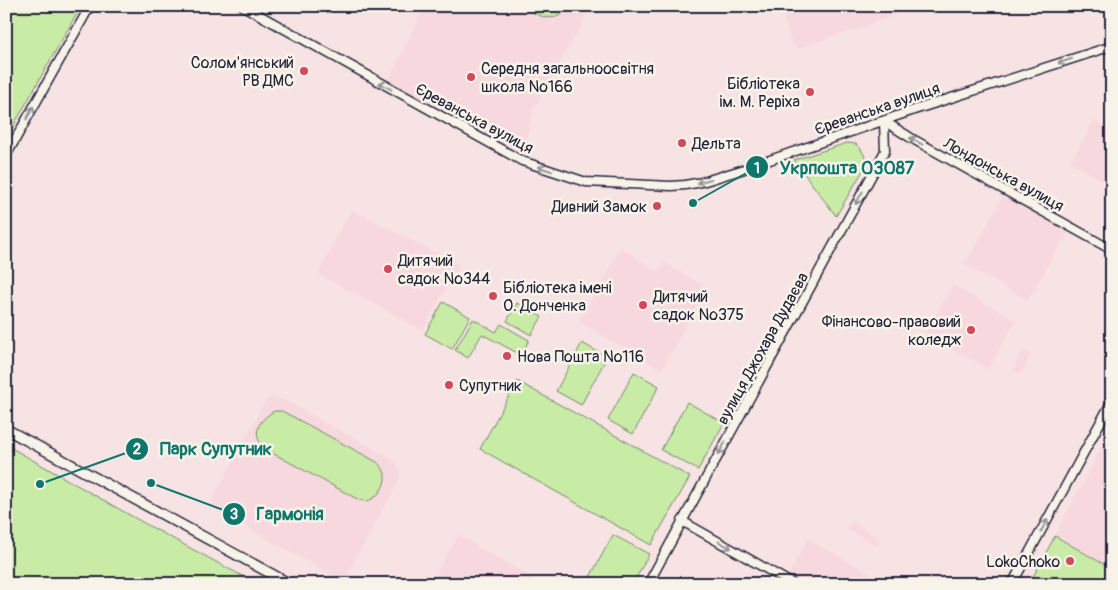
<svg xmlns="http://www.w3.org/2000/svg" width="1118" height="590" font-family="Pangolin,sans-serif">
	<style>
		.built { fill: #f7d8df }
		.green { fill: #c8eba5; stroke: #758670 }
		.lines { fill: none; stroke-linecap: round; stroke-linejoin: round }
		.minor-casing { stroke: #22223b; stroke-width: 11 }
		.tertiary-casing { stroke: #22223b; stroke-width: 12 }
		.minor { stroke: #f7f3e8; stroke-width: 8 }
		.tertiary { stroke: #f7f3e8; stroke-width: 9 }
		.oneway { stroke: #97959a }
		.poi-dot { fill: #d1495b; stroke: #f7f3e8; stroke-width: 2 }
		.labels { text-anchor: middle; stroke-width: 5; stroke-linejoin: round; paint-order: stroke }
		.poi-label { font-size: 16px; fill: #22223b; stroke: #f7f3e8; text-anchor: start }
		.street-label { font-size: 16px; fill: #22223b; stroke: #f7f3e8 }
		.leader { fill: none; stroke: #0f766e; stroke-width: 2 }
		.callout-dot { fill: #0f766e; stroke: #f7f3e8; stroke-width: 2 }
		.mark-label { font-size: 15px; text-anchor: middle; font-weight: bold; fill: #fff }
		.callout-label { font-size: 18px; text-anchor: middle; font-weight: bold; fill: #0f766e; stroke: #f7f3e8; stroke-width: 5; stroke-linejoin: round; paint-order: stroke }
	</style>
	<rect width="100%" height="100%" fill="#f7e3e3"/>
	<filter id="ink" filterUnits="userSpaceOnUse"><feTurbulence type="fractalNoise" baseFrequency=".02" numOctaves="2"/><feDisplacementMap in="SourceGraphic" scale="10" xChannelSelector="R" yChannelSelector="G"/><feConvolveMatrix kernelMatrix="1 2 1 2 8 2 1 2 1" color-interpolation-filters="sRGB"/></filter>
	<g filter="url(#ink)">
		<!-- built -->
		<g class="built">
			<path d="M425 6H591L582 24 534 108 522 155 388 81Z"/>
			<path d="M780 6H920L901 12 857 30 840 34 799 48 795 47 792 44Z"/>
			<path d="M1094 121 1112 131V186L1070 162Z"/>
			<path d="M1004 194 1069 230 1028 300 965 265Z"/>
			<path d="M351 209 459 265 423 330 318 274Z"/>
			<path d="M621 247 657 272 665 263 706 287 662 370 579 322Z"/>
			<path d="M953 285 1016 321 988 369 926 333Z"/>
			<path d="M1023 350 1031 355 1021 374 1012 370Z"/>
			<path d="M274 397 284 400 391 458 397 465 400 470V478L343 582 209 506 266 400Z"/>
			<path d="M1112 428V569L1055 536Z"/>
			<path d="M851 521 881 539 876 546 846 529Z"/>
			<path d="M458 535 543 584H430Z"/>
			<path d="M808 539 874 576 870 584H804L788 575Z"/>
		</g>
		<!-- green -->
		<g class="green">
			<path d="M6 6H81L6 139Z"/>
			<path d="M520 6H569C556 27 537 15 520 6Z"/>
			<path d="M847 143 856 144 861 149 865 157 864 169 836 216 794 160Z"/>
			<path d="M443 302 470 317 452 349 425 334Z"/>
			<path d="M517 303 542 317 531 335 507 321Z"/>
			<path d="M473 319 496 332 501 324 529 340 521 355 482 334 468 358 455 350Z"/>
			<path d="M582 343 607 357 581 405 556 391Z"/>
			<path d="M634 372 659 386 633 434 608 420Z"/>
			<path d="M517 381 690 477 651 545 480 449Z"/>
			<path d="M687 402 724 423 698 470 661 450Z"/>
			<path d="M274 411H282L377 462C381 466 385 470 385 476 386 486 377 499 367 501 366 501 359 500 359 500L263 448C252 432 258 421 274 411Z"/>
			<path d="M6 445 142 522 257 584H6Z"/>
			<path d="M613 535 649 554 633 584H586Z"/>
			<path d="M1055 536 1112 569V584H1029Z"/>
		</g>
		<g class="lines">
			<!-- minor casing -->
			<g class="minor-casing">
				<g id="minor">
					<path d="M243 6 522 161 586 182 671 186 685 185 702 182 741 170 917 109 1112 46"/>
					<path d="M884 121 911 138 1112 250"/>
					<path d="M6 156 90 6"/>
					<path d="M682 521 793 584"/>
					<path d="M648 584 885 151 884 121"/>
					<path d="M1012 584 1112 401"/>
				</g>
			</g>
			<!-- tertiary casing -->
			<g class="tertiary-casing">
				<path id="tertiary" d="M6 429 290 584"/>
			</g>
			<!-- minor -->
			<use href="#minor" class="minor"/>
			<!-- tertiary -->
			<use href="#tertiary" class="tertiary"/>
		</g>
		<!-- one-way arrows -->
		<defs><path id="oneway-shaft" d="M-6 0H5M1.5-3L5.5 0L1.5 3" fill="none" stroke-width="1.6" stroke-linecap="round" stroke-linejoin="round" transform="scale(1.25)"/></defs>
		<g class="oneway">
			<use href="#oneway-shaft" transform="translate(1065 61) rotate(162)"/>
			<use href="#oneway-shaft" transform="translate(385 86) rotate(-151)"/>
			<use href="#oneway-shaft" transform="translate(30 113) rotate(-61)"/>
			<use href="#oneway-shaft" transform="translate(916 141) rotate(-151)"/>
			<use href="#oneway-shaft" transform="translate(545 169) rotate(-162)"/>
			<use href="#oneway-shaft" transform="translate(704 181) rotate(165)"/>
			<use href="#oneway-shaft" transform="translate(859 198) rotate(119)"/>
			<use href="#oneway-shaft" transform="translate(722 448) rotate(119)"/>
			<use href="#oneway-shaft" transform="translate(1044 526) rotate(-61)"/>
			<use href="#oneway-shaft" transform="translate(725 545) rotate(29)"/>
		</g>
	</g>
	<!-- markers -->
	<g class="poi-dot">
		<circle cx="304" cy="71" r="5"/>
		<circle cx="471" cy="77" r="5"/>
		<circle cx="810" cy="92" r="5"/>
		<circle cx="682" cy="143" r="5"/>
		<circle cx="657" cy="206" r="5"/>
		<circle cx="388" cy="269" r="5"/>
		<circle cx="493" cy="296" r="5"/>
		<circle cx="643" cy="305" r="5"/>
		<circle cx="971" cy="330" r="5"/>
		<circle cx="507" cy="356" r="5"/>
		<circle cx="449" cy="385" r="5"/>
		<circle cx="1070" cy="561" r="5"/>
	</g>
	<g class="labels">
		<!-- poi labels -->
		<g class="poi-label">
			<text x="294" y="68" text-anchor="end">Солом'янський<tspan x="294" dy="18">РВ ДМС</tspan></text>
			<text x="481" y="74">Середня загальноосвітня<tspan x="481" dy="18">школа №166</tspan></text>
			<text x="800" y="89" text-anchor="end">Бібліотека<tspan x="800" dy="18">ім. М. Реріха</tspan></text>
			<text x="692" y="149">Дельта</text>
			<text x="647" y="212" text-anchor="end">Дивний Замок</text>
			<text x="398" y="266">Дитячий<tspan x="398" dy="18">садок №344</tspan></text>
			<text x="503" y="293">Бібліотека імені<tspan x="503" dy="18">О. Донченка</tspan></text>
			<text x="653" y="302">Дитячий<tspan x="653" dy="18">садок №375</tspan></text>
			<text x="961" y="327" text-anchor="end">Фінансово-правовий<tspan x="961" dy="18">коледж</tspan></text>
			<text x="517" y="362">Нова Пошта №116</text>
			<text x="459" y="391">Супутник</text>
			<text x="1060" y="567" text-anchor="end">LokoChoko</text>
		</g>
		<!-- street labels -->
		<g class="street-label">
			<text transform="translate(877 108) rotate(-19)" y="6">Єреванська вулиця</text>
			<text transform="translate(475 118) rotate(28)" y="6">Єреванська вулиця</text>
			<text transform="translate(1004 174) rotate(29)" y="6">Лондонська вулиця</text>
			<text transform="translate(762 348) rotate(-61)" y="6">вулиця Джохара Дудаєва</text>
		</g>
	</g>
	<!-- callouts -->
	<path class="leader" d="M693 203L757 167M40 484L137 449M151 483L234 514"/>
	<g class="callout-dot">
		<circle cx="693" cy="203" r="5"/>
		<circle cx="40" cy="484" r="5"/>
		<circle cx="151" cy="483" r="5"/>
		<circle cx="757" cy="167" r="12"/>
		<circle cx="137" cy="449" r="12"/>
		<circle cx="234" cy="514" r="12"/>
	</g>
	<g class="mark-label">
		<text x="757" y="173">1</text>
		<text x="137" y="454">2</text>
		<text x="234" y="519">3</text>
	</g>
	<g class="callout-label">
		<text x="847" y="174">Укрпошта 03087</text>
		<text x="216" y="455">Парк Супутник</text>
		<text x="290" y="520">Гармонія</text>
	</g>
	<!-- margin -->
	<rect width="1118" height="590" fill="none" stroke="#f7f3e8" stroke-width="25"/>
	<rect x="12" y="12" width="1093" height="565" fill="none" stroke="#22223b" stroke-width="2" filter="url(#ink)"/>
</svg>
